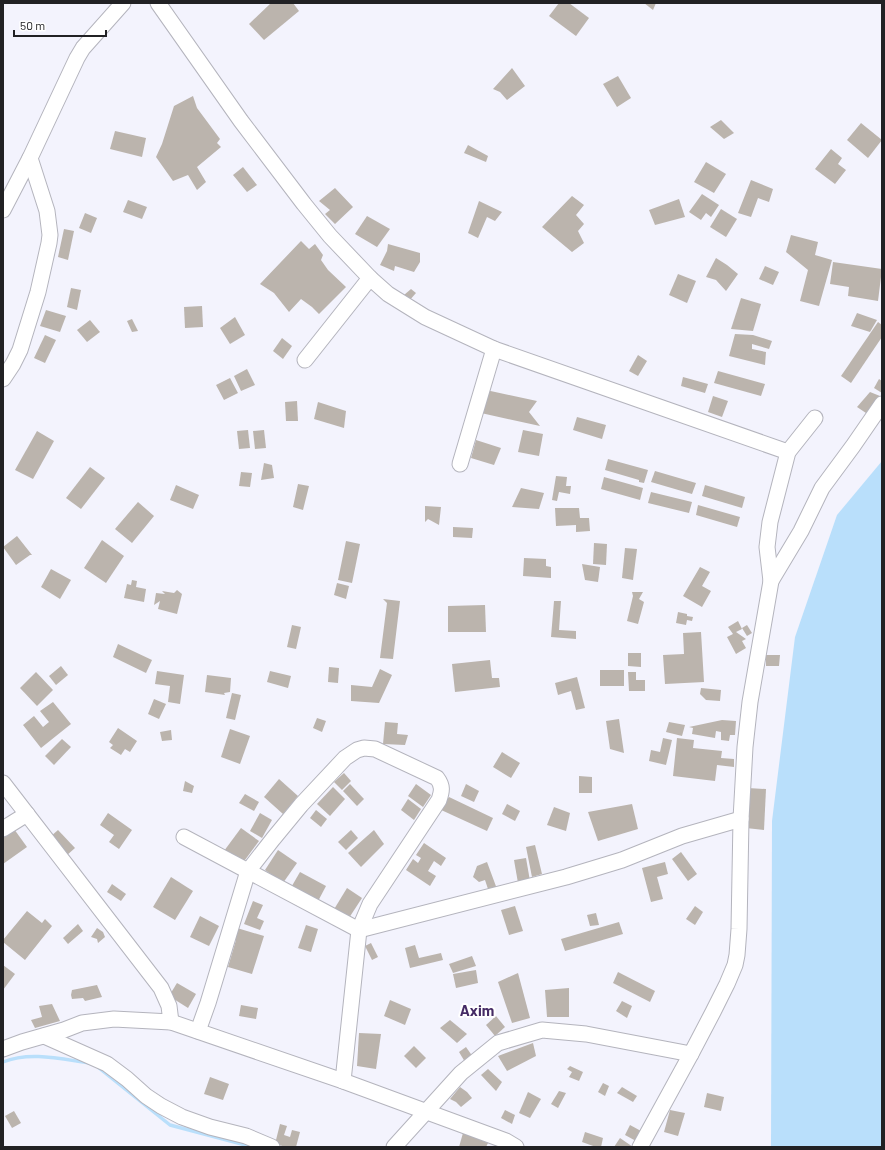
<svg xmlns="http://www.w3.org/2000/svg" width="885" height="1150" font-family="Barlow,sans-serif">
	<style>
		.water { fill: #b9dffb }
		.lines { fill: none; stroke-linecap: round; stroke-linejoin: round }
		.stream { stroke: #b9dffb; stroke-width: 3.5 }
		.building { fill: #bbb4ad }
		.minor-casing { stroke: #b4b4bd; stroke-width: 17 }
		.minor { stroke: #fff; stroke-width: 15 }
		.labels { text-anchor: middle; stroke-width: 4; stroke-linejoin: round; paint-order: stroke }
		.district-label { font-size: 15px; font-weight: bold; fill: #452b65; stroke: #fff }
	</style>
	<rect width="100%" height="100%" fill="#f3f3fd"/>
	<!-- water -->
	<path class="water" d="M882 461V1147H771L772 821 795 637 837 515Z"/>
	<g class="lines">
		<!-- stream -->
		<g class="stream">
			<path d="M3 1062C30 1051 61 1059 89 1063"/>
			<path d="M99 1068 170 1125 253 1147"/>
		</g>
	</g>
	<!-- building -->
	<g class="building">
		<path d="M271 3H293L299 11 264 40 249 24Z"/>
		<path d="M559 3H569L589 18 576 36 549 16Z"/>
		<path d="M644 3H656L653 10Z"/>
		<path d="M512 68 525 86 507 100 500 92 493 89Z"/>
		<path d="M618 76 631 98 617 107 603 84Z"/>
		<path d="M193 96 197 108 220 139 217 143 221 147 197 167 206 182 197 190 188 175 173 181 156 157 162 144 174 106Z"/>
		<path d="M721 120 734 133 724 139 710 127Z"/>
		<path d="M861 123 882 140 868 158 847 140Z"/>
		<path d="M115 131 146 138 142 157 110 149Z"/>
		<path d="M468 145 488 156 486 162 464 153Z"/>
		<path d="M831 149 842 158 838 164 846 170 835 184 815 169Z"/>
		<path d="M706 162 726 174 714 193 694 182Z"/>
		<path d="M243 167 257 185 247 192 233 175Z"/>
		<path d="M751 180 773 189 769 202 758 198 751 217 738 213Z"/>
		<path d="M335 188 353 207 335 224 325 214 330 210 319 201Z"/>
		<path d="M702 194 719 205 711 217 706 213 701 220 689 212Z"/>
		<path d="M572 196 584 205 576 215 584 224 578 231 584 243 572 252 542 227Z"/>
		<path d="M679 199 685 217 655 225 649 210Z"/>
		<path d="M128 200 147 207 142 219 123 212Z"/>
		<path d="M479 201 502 212 495 221 487 217 478 238 468 233Z"/>
		<path d="M721 209 737 219 726 237 710 227Z"/>
		<path d="M85 213 97 218 91 233 79 228Z"/>
		<path d="M367 216 390 229 377 247 355 234Z"/>
		<path d="M64 229 74 231 68 260 58 257Z"/>
		<path d="M791 235 818 242 815 255 832 260 819 306 800 301 808 270 786 252Z"/>
		<path d="M301 241 309 249 315 244 323 255 321 260 328 270 346 287 319 314 312 307 301 299 289 312 274 293 260 284Z"/>
		<path d="M388 244 420 253V262L414 272 395 266 394 271 380 265 387 251Z"/>
		<path d="M716 258 727 265 738 274 726 291 716 280 706 277Z"/>
		<path d="M833 262 882 269 878 301 848 296 849 287 830 284Z"/>
		<path d="M765 266 779 272 773 285 759 279Z"/>
		<path d="M678 274 696 281 687 303 669 295Z"/>
		<path d="M71 288 81 290 77 310 67 307Z"/>
		<path d="M411 289 416 293 409 301 404 295Z"/>
		<path d="M741 298 761 304 753 331 731 329Z"/>
		<path d="M202 306 203 327 185 328 184 307Z"/>
		<path d="M46 310 66 316 60 332 40 326Z"/>
		<path d="M857 313 877 320 870 332 851 326Z"/>
		<path d="M235 317 245 335 230 344 220 328Z"/>
		<path d="M132 319 138 331 132 332 127 321Z"/>
		<path d="M90 320 100 332 87 342 77 330Z"/>
		<path d="M878 322 882 325V337L851 383 841 376Z"/>
		<path d="M735 334 753 335 772 341 769 349 752 344V349L766 352 765 365 729 356Z"/>
		<path d="M45 335 56 340 45 363 34 358Z"/>
		<path d="M282 338 292 346 283 359 273 351Z"/>
		<path d="M638 355 647 361 638 376 629 371Z"/>
		<path d="M247 369 255 385 241 391 234 376Z"/>
		<path d="M718 371 765 384 761 396 714 383Z"/>
		<path d="M683 377 708 384 705 393 681 386Z"/>
		<path d="M230 378 238 393 224 400 216 385Z"/>
		<path d="M879 379 882 381V393L874 388Z"/>
		<path d="M486 390 537 401 529 412 540 426 481 413Z"/>
		<path d="M870 392 880 396 866 413 857 407Z"/>
		<path d="M713 396 728 401 722 417 708 412Z"/>
		<path d="M297 401 298 421H286L285 402Z"/>
		<path d="M318 402 346 411 344 428 314 419Z"/>
		<path d="M577 417 606 425 602 439 573 430Z"/>
		<path d="M248 430 250 448 239 449 237 431Z"/>
		<path d="M264 430 266 448 255 449 253 431Z"/>
		<path d="M523 430 543 434 539 456 518 452Z"/>
		<path d="M37 431 54 441 33 479 15 470Z"/>
		<path d="M476 440 501 448 494 465 471 458Z"/>
		<path d="M608 459 648 470 644 483 639 482V480L605 470Z"/>
		<path d="M264 463 272 465 274 478 261 480Z"/>
		<path d="M90 467 105 478 81 509 66 498Z"/>
		<path d="M655 471 696 483 692 494 651 482Z"/>
		<path d="M241 472 252 473 250 487 239 486Z"/>
		<path d="M556 476 567 477 566 486H571L570 494 559 492 557 501 552 500Z"/>
		<path d="M604 477 643 488 640 500 601 489Z"/>
		<path d="M298 484 309 486 303 510 293 507Z"/>
		<path d="M176 485 199 495 193 509 170 500Z"/>
		<path d="M705 485 745 497 742 508 702 496Z"/>
		<path d="M521 488 544 493 539 509 512 507Z"/>
		<path d="M651 492 692 502 689 513 648 503Z"/>
		<path d="M138 502 154 516 132 543 115 529Z"/>
		<path d="M698 505 740 517 737 527 696 515Z"/>
		<path d="M425 506 441 507 439 525 428 519 425 522Z"/>
		<path d="M555 508H579L580 518H589L590 531 576 532V525L556 526Z"/>
		<path d="M453 527 473 528 472 538 453 537Z"/>
		<path d="M17 536 32 555H30L16 565 3 547Z"/>
		<path d="M102 540 124 556 106 583 84 568Z"/>
		<path d="M346 541 360 544 352 583 338 580Z"/>
		<path d="M594 543 607 544 606 565 593 564Z"/>
		<path d="M625 548 637 549 633 580 622 578Z"/>
		<path d="M524 558 546 559V566L551 567V578L523 576Z"/>
		<path d="M582 564 600 567 598 582 585 580Z"/>
		<path d="M700 567 710 572 702 586 711 591 702 607 683 596Z"/>
		<path d="M51 569 71 580 60 599 41 587Z"/>
		<path d="M132 580 137 581 136 587 146 589 144 602 124 598 127 584 131 585Z"/>
		<path d="M337 583 349 586 346 599 334 595Z"/>
		<path d="M177 590 182 594 177 614 158 609 160 601 154 605 156 593 165 594 162 591 174 593Z"/>
		<path d="M632 592H643L639 599 644 602 638 624 627 621 633 596Z"/>
		<path d="M383 599 400 601 393 659 380 658 387 603Z"/>
		<path d="M554 601H561L559 630 576 631V639L551 637Z"/>
		<path d="M485 605 486 632H448V606Z"/>
		<path d="M678 612 687 614V616L693 617 692 621 687 620 686 625 676 623Z"/>
		<path d="M738 621 742 629 736 632 746 639 742 641 746 648 736 654 727 637 733 634 728 627Z"/>
		<path d="M292 625 301 627 296 649 287 647Z"/>
		<path d="M747 625 752 633 747 636 742 628Z"/>
		<path d="M701 632 704 682 665 684 663 655 684 654 683 633Z"/>
		<path d="M118 644 152 660 146 673 113 657Z"/>
		<path d="M628 653H641V667L628 666Z"/>
		<path d="M766 655H780L779 666H766Z"/>
		<path d="M490 660 492 678H499L500 687 455 692 452 664Z"/>
		<path d="M61 666 68 675 56 685 49 676Z"/>
		<path d="M329 667 339 668 338 683 328 682Z"/>
		<path d="M380 669 392 675 379 703 351 701V685L372 687Z"/>
		<rect x="600" y="670" width="24" height="16"/>
		<path d="M157 671 184 675 180 704 168 702 170 686 155 684Z"/>
		<path d="M270 671 291 676 288 688 267 682Z"/>
		<path d="M36 672 53 690 37 706 20 688Z"/>
		<path d="M628 672H636V680H645V691H629Z"/>
		<path d="M207 675 231 678 230 692 224 693 225 695 205 692Z"/>
		<path d="M577 677 585 708 576 710 571 691 558 695 555 683Z"/>
		<path d="M701 688 721 690 720 701 706 700 700 694Z"/>
		<path d="M232 693 241 695 235 720 226 718Z"/>
		<path d="M154 699 166 704 159 719 148 714Z"/>
		<path d="M53 702 71 724 41 748 23 725 34 716 43 727 49 722 40 711Z"/>
		<path d="M317 718 326 721 322 732 313 728Z"/>
		<path d="M619 719 624 753 610 749 606 721Z"/>
		<path d="M722 720 736 721 735 735H730L729 741 721 740V732L716 731 715 738 692 734 693 728 689 727Z"/>
		<path d="M385 722 398 723 397 734 408 735 405 745 383 744Z"/>
		<path d="M669 722 685 725 682 736 666 732Z"/>
		<path d="M118 728 137 741 130 752 125 749 121 755 110 748 113 745 109 742Z"/>
		<path d="M230 729 250 736 240 764 221 757Z"/>
		<path d="M171 730 172 740 162 741 160 732Z"/>
		<path d="M663 738 672 740 666 765 649 761 651 750 660 752Z"/>
		<path d="M677 738 694 740 693 748 722 751 721 758 734 759V767L717 765 715 781 673 776Z"/>
		<path d="M62 739 71 747 54 765 45 756Z"/>
		<path d="M502 752 520 763 511 778 493 767Z"/>
		<path d="M344 773 351 781 342 790 334 782Z"/>
		<path d="M579 776 592 777V793H579Z"/>
		<path d="M279 779 298 796 283 814 264 797Z"/>
		<path d="M185 781 194 786 192 793 183 791Z"/>
		<path d="M350 784 364 799 357 806 343 791Z"/>
		<path d="M416 784 431 795 423 807 408 796Z"/>
		<path d="M466 784 479 791 474 802 461 796Z"/>
		<path d="M333 787 345 799 330 816 317 804Z"/>
		<path d="M748 788 766 789 764 830 746 828Z"/>
		<path d="M245 794 259 802 254 811 239 803Z"/>
		<path d="M449 797 493 818 487 831 439 809Z"/>
		<path d="M408 799 421 809 414 820 401 810Z"/>
		<path d="M507 804 520 811 515 821 502 814Z"/>
		<path d="M632 804 638 829 598 841 588 812Z"/>
		<path d="M554 807 570 813 566 831 547 825Z"/>
		<path d="M316 810 327 819 321 827 310 818Z"/>
		<path d="M108 813 132 830 119 849 109 842 114 835 100 825Z"/>
		<path d="M260 813 272 820 262 838 250 831Z"/>
		<path d="M241 828 259 841 242 864 224 851Z"/>
		<path d="M14 829 27 847 3 864V838Z"/>
		<path d="M58 830 75 848 66 856 50 837Z"/>
		<path d="M351 830 358 838 346 850 338 842Z"/>
		<path d="M374 830 384 844 361 867 348 853Z"/>
		<path d="M424 843 446 858 441 866 434 861 428 871 436 876 430 886 406 870 413 859 418 863 421 858 416 855Z"/>
		<path d="M535 845 542 874 532 877 526 847Z"/>
		<path d="M278 850 297 863 283 883 265 870Z"/>
		<path d="M681 852 697 874 688 881 672 859Z"/>
		<path d="M526 858 530 881 518 883 514 860Z"/>
		<path d="M487 862 497 889 489 892 485 880 479 882 473 877 477 866Z"/>
		<path d="M665 862 668 874 657 877 663 899 651 902 642 868Z"/>
		<path d="M300 872 326 886 316 905 289 891Z"/>
		<path d="M171 877 193 891 175 920 153 907Z"/>
		<path d="M112 884 126 894 121 901 107 892Z"/>
		<path d="M347 888 362 898 347 921 333 911Z"/>
		<path d="M253 901 263 905 257 918 264 921 260 930 244 924Z"/>
		<path d="M515 906 523 931 509 935 501 910Z"/>
		<path d="M695 906 703 912 695 925 686 919Z"/>
		<path d="M27 911 42 923 45 919 52 926 25 960 3 942V940Z"/>
		<path d="M596 913 599 925 590 926 587 915Z"/>
		<path d="M200 916 219 926 209 946 190 937Z"/>
		<path d="M619 922 623 934 565 951 561 939Z"/>
		<path d="M78 924 83 931 68 944 63 938Z"/>
		<path d="M306 925 318 929 311 952 298 948Z"/>
		<path d="M97 928 103 932 105 937 98 943 97 939 91 937Z"/>
		<path d="M237 928 264 936 252 974 228 967 236 940 234 939Z"/>
		<path d="M371 943 378 957 372 960 365 946Z"/>
		<path d="M415 945 419 958 441 953 443 960 410 968 405 948Z"/>
		<path d="M472 956 476 966 453 973 449 964Z"/>
		<path d="M3 965 15 974 3 990Z"/>
		<path d="M476 970 478 983 456 988 453 974Z"/>
		<path d="M618 972 655 991 650 1002 613 983Z"/>
		<path d="M518 973 530 1018 512 1023 498 982Z"/>
		<path d="M177 983 196 994 188 1008 169 996Z"/>
		<path d="M97 985 102 997 85 1001 83 998 72 999 71 995 72 990Z"/>
		<path d="M569 988V1017H547L545 990Z"/>
		<path d="M390 1000 411 1009 405 1025 384 1016Z"/>
		<path d="M622 1001 632 1006 627 1018 616 1011Z"/>
		<path d="M52 1004 60 1021 35 1028 31 1020 42 1017 39 1006Z"/>
		<path d="M241 1005 258 1008 256 1019 239 1016Z"/>
		<path d="M496 1016 505 1027 495 1036 486 1025Z"/>
		<path d="M450 1020 467 1034 457 1043 440 1028Z"/>
		<path d="M359 1033 381 1034 376 1069 357 1066Z"/>
		<path d="M533 1043 536 1056 507 1071 498 1056Z"/>
		<path d="M414 1046 426 1058 416 1068 404 1056Z"/>
		<path d="M466 1047 473 1057 465 1062 459 1052Z"/>
		<path d="M570 1066 583 1072 579 1081 569 1077 572 1072 567 1069Z"/>
		<path d="M488 1069 502 1082 496 1091 481 1075Z"/>
		<path d="M210 1077 229 1084 223 1100 204 1094Z"/>
		<path d="M603 1083 609 1086 605 1096 598 1092Z"/>
		<path d="M460 1087 467 1092 472 1098 461 1107 456 1102 450 1099Z"/>
		<path d="M622 1087 637 1096 633 1102 617 1093Z"/>
		<path d="M559 1091 566 1093 558 1108 551 1104Z"/>
		<path d="M528 1092 541 1099 530 1118 519 1113Z"/>
		<path d="M707 1093 724 1097 721 1111 704 1107Z"/>
		<path d="M505 1110 515 1115 512 1124 501 1118Z"/>
		<path d="M670 1110 685 1113 678 1136 664 1132Z"/>
		<path d="M14 1111 21 1123 12 1128 5 1116Z"/>
		<path d="M280 1124 287 1126 284 1135 290 1137 292 1130 300 1132 296 1147H286L275 1144Z"/>
		<path d="M630 1125 641 1131 636 1141 625 1135Z"/>
		<path d="M585 1132 603 1138 601 1147H596L582 1142Z"/>
		<path d="M463 1133 488 1143 486 1147H459Z"/>
		<path d="M620 1138 633 1147H614Z"/>
	</g>
	<g class="lines">
		<!-- minor casing -->
		<g class="minor-casing">
			<g id="minor">
				<path d="M158 3 241 121 304 204 330 236 370 278 388 294 425 317 494 349 788 452"/>
				<path d="M3 210 30 158 77 58 83 48 123 3"/>
				<path d="M305 360 370 278"/>
				<path d="M3 379 13 364 20 350 38 292 49 243 50 235 47 211 30 158"/>
				<path d="M460 464 494 349"/>
				<path d="M771 581 801 531 822 488 853 446 882 404"/>
				<path d="M3 783 161 988 169 1006 171 1022"/>
				<path d="M3 829 27 814"/>
				<path d="M184 837 359 930 566 877 622 860 682 836 741 819"/>
				<path d="M198 1031 208 1003 248 871 273 839 301 805 345 758 357 750 364 748 375 749 437 778C443 786 442 791 439 800L370 904 359 930 343 1081"/>
				<path d="M44 1036 107 1064 127 1079 146 1096 161 1106 182 1117 210 1127 246 1136 272 1147"/>
				<path d="M3 1049 22 1042 64 1030 82 1023 114 1019 171 1022 343 1081 506 1141 516 1147"/>
				<path d="M394 1147 461 1073 498 1043 542 1030 586 1034 691 1054"/>
				<path d="M640 1147 691 1054 713 1012 727 984 735 965 737 955 739 929 741 819 745 747 750 702 771 581 767 547 770 522 788 452 815 418"/>
			</g>
		</g>
		<!-- minor -->
		<use href="#minor" class="minor"/>
	</g>
	<g class="labels">
		<!-- district labels -->
		<g class="district-label">
			<text x="477" y="1016">Axim</text>
		</g>
	</g>
	<!-- border -->
	<rect width="885" height="1150" fill="none" stroke="#212124" stroke-width="8"/>
	<!-- scale -->
	<path d="M14 30v6h92v-6" fill="none" stroke="#212124" stroke-width="2"/>
	<text x="20" y="30" font-size="12" fill="#212124" stroke="#ffffff" stroke-width="3" paint-order="stroke">50 m</text>
</svg>
